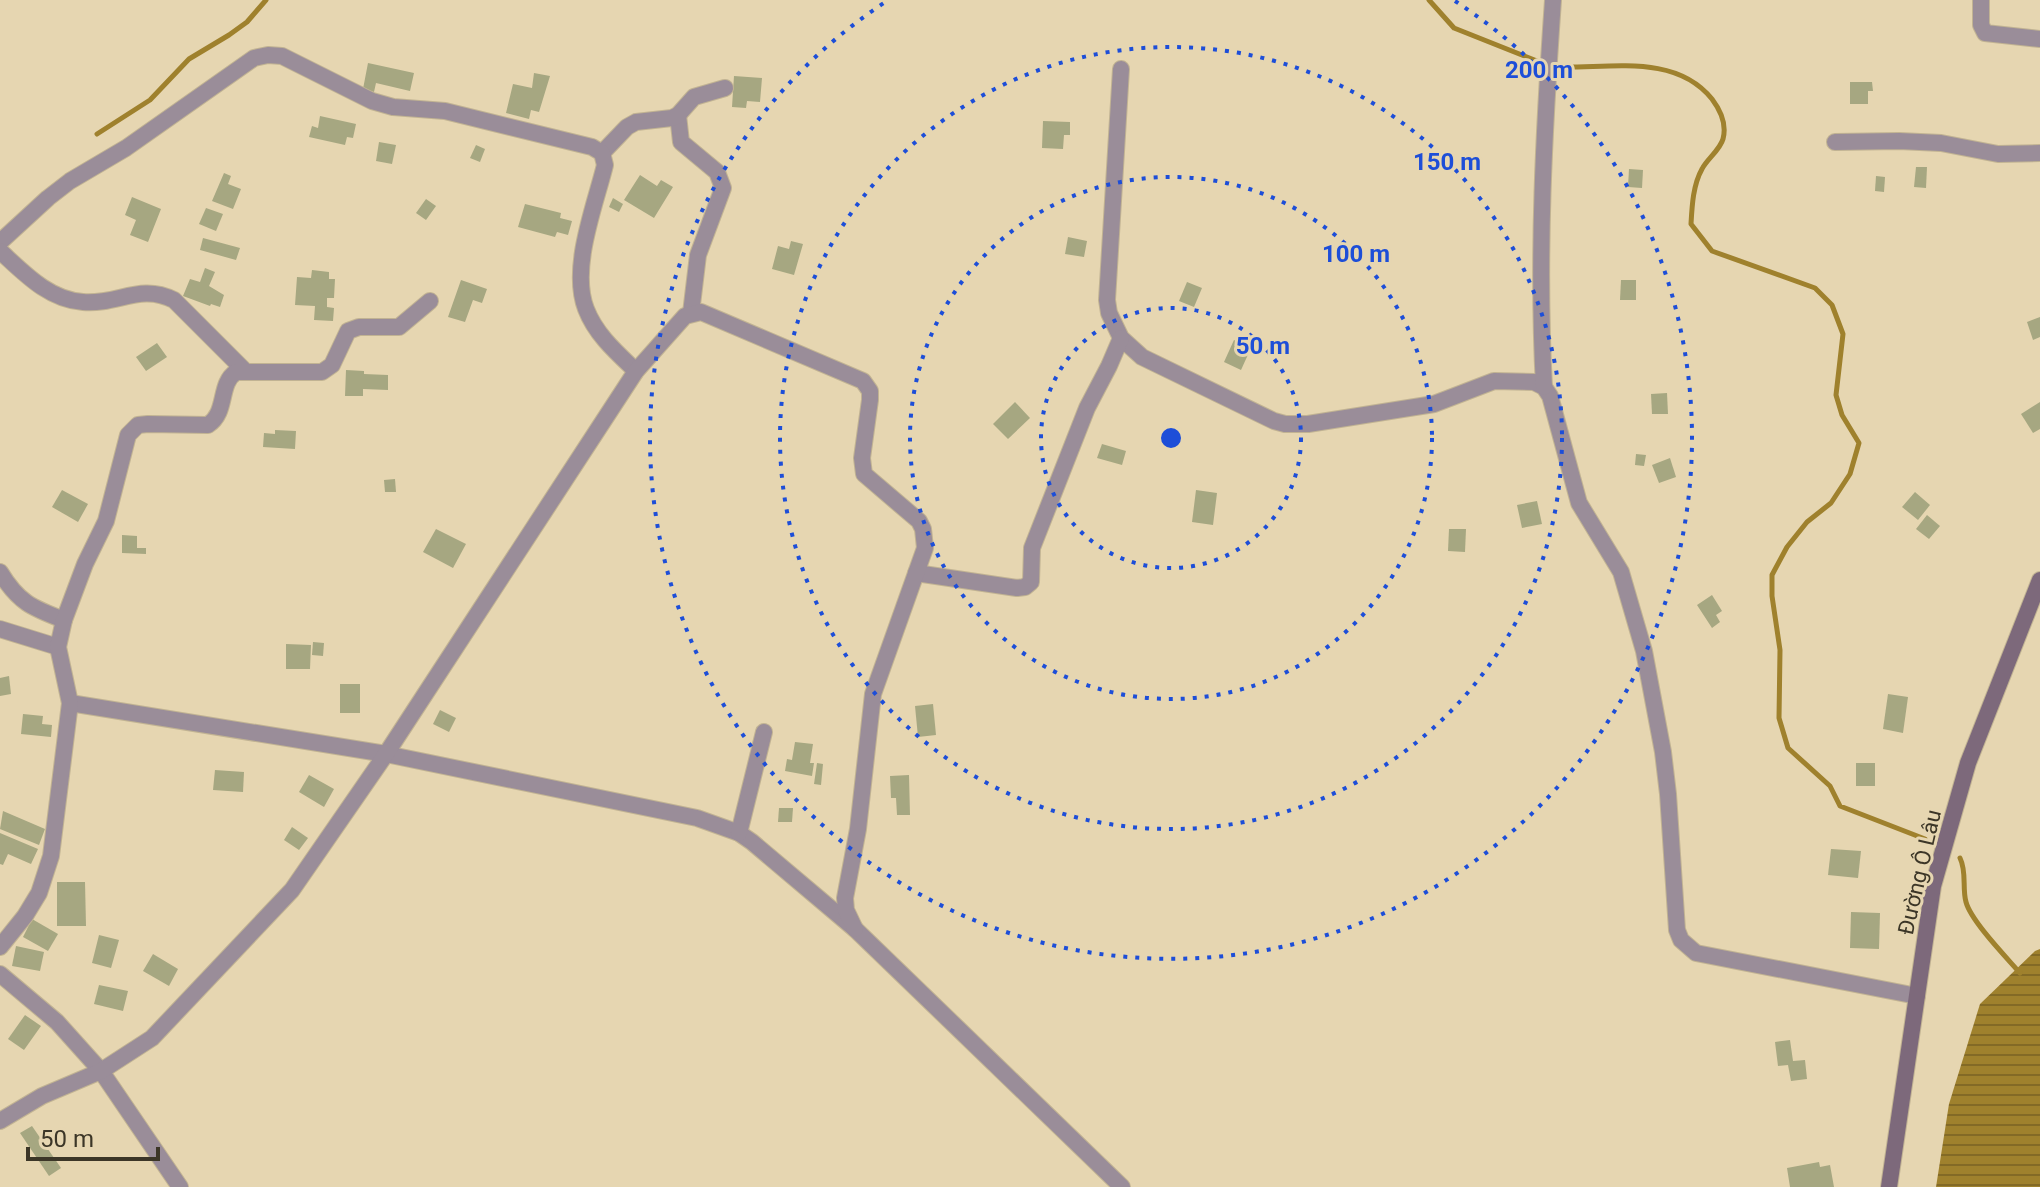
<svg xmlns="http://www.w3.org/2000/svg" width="2040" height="1187" font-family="Roboto,sans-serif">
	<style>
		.water { fill: url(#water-rules) }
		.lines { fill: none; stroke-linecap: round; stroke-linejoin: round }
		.stream { stroke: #9f812d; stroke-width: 5 }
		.building { fill: #a6a781 }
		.minor-casing { stroke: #c1b393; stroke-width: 18 }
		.secondary-casing { stroke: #c1b393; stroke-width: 18 }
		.minor { stroke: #9a8d99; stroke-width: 16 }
		.secondary { stroke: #7d697b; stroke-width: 16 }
		.ring { fill: none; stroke: #1d4ed8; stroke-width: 4; stroke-dasharray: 4 8 }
		.labels { text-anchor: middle; stroke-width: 6; stroke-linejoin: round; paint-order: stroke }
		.street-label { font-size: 22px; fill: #3c3627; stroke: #e6d6b1 }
		.centre { fill: #1d4ed8; stroke: #e6d6b1; stroke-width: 4 }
		.ring-label { font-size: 24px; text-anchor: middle; font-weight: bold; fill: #1d4ed8; stroke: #e6d6b1; stroke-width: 6; stroke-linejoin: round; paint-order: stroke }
	</style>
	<defs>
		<pattern id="water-rules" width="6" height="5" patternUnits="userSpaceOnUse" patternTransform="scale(2)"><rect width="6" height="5" fill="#9f812d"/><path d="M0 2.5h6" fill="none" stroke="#836a26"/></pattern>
	</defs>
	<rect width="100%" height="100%" fill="#e6d6b1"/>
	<!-- water -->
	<path class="water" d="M2040 949V1187H1936L1949 1104 1980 1004 2035 951Z"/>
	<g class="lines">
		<!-- stream -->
		<g class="stream">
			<path d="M1429 0 1454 28 1537 61"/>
			<path d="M1561 67C1612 68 1676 54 1712 99 1721 111 1727 124 1723 139 1720 150 1707 159 1702 169 1693 185 1692 206 1691 224L1712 251 1815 288 1832 305 1843 334 1836 395 1842 415 1859 443 1850 474 1831 503 1807 522 1787 547 1772 575V596L1780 650 1779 718 1788 748 1830 786 1840 806 1925 839"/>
			<path d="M97 134 150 100 189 59 229 35 247 22 266 0"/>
			<path d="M1960 858C1967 872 1962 888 1966 902 1971 921 2007 958 2020 973"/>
		</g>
	</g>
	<!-- building -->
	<g class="building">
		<path d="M368 63 414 73 410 91 376 83 374 92 363 89Z"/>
		<path d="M534 73 550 76 539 112 531 110 529 119 506 113 513 84 532 88Z"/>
		<path d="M734 76 762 78 760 102 747 101 746 108 732 107Z"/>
		<path d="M1850 82H1872L1873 91H1868V104H1850Z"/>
		<path d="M320 116 356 124 353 138 347 137 345 145 309 137 312 126 318 128Z"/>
		<path d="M1043 121 1070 122V135H1064L1063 149 1042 148Z"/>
		<path d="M379 142 396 145 392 164 376 161Z"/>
		<path d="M476 145 485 149 480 162 470 158Z"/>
		<path d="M1916 167H1927L1926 188 1914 187Z"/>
		<path d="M1629 169 1643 170 1642 188 1628 187Z"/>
		<path d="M224 173 231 176 228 184 241 189 233 209 212 201Z"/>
		<path d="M640 175 657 186 661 180 673 187 654 218 624 200Z"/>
		<path d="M1876 176 1885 177 1884 192 1875 191Z"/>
		<path d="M132 197 161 209 148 242 130 235 136 220 125 215Z"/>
		<path d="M613 198 623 204 619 212 609 207Z"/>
		<path d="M426 199 436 206 426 220 416 213Z"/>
		<path d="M525 204 561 213 560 218 572 221 568 235 557 232 555 237 518 227Z"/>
		<path d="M206 208 223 214 216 231 199 224Z"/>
		<path d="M1068 237 1087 241 1084 257 1065 254Z"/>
		<path d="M203 238 240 248 236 260 200 250Z"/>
		<path d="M791 241 803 244 794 275 772 269 778 246 789 249Z"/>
		<path d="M205 268 215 272 209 286 224 295 220 307 211 304 210 306 183 296 190 279 200 282Z"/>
		<path d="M312 270 329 272V279H335L334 298H327V307L334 308 333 321 314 320 315 306 295 305 297 277 311 278Z"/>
		<path d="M461 280 487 289 482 303 473 300 465 322 448 317Z"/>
		<path d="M1621 280H1636V300H1620Z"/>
		<path d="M1187 282 1202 288 1194 307 1179 301Z"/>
		<path d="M2040 317V337L2033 340 2027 322Z"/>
		<path d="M1234 340 1251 348 1241 370 1224 362Z"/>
		<path d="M157 343 167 357 146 371 136 357Z"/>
		<path d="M346 370 364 371V374L388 375V390L363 389V396H345Z"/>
		<path d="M1667 393 1668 414H1652L1651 394Z"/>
		<path d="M1015 402 1030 418 1008 439 993 424Z"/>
		<path d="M2040 402V429L2033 433 2021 414Z"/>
		<path d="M275 430 296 431 295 449 263 447 264 433 275 434Z"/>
		<path d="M1102 444 1126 451 1122 465 1097 458Z"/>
		<path d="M1636 454 1646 455 1644 466 1635 465Z"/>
		<path d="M1670 458 1676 477 1659 483 1652 465Z"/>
		<path d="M395 479 396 492H385L384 480Z"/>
		<path d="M62 490 88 504 78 522 52 507Z"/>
		<path d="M1196 490 1217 493 1213 525 1192 522Z"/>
		<path d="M1915 492 1930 505 1918 520 1902 507Z"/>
		<path d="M1537 501 1542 524 1522 528 1517 505Z"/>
		<path d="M1927 515 1940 526 1929 539 1916 529Z"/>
		<path d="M436 529 466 544 453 568 423 552Z"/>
		<path d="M1449 529H1466L1465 552 1448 551Z"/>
		<path d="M122 535 137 536V548H146V554L122 553Z"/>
		<path d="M1712 595 1722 611 1716 615 1720 622 1712 628 1697 605Z"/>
		<path d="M313 642 324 643 323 656 312 655Z"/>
		<path d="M286 644 311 645 310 669H286Z"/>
		<path d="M9 676 11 694 0 696V678Z"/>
		<rect x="340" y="684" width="20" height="29"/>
		<path d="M1888 694 1908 697 1903 733 1883 729Z"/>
		<path d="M933 704 936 735 918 737 915 706Z"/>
		<path d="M440 710 456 718 449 732 433 724Z"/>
		<path d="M23 714 43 716 42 724 52 725 51 737 21 734Z"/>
		<path d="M795 742 813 744 810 763H814L812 776 785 771 787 759 792 760Z"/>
		<path d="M817 763 823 764 821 785 814 784Z"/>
		<rect x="1856" y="763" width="19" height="23"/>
		<path d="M215 770 244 772 243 792 213 790Z"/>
		<path d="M309 775 334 789 324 807 299 792Z"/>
		<path d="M909 775 910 815H897L896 798H891L890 776Z"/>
		<path d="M779 808H793L792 822H778Z"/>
		<path d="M3 811 45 829 39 845 0 829Z"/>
		<path d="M292 827 308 838 299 850 284 840Z"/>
		<path d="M0 833 38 849 31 864 8 854 3 865 0 864Z"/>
		<path d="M1831 849 1861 851 1858 878 1828 875Z"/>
		<path d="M57 882H85L86 926H57Z"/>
		<path d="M1851 912 1880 913 1879 949 1850 948Z"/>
		<path d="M32 919 58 934 48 951 23 937Z"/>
		<path d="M99 935 119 940 111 968 92 963Z"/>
		<path d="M16 946 44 952 40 971 12 966Z"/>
		<path d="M153 954 178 969 169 986 143 971Z"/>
		<path d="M99 985 128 991 123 1011 94 1004Z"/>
		<path d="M25 1015 41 1026 24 1050 8 1039Z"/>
		<path d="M1790 1040 1793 1061 1805 1060 1807 1079 1791 1081 1788 1065 1778 1066 1775 1042Z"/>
		<path d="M32 1126 61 1168 49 1176 20 1133Z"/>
		<path d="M1819 1162 1820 1167 1830 1165 1834 1187H1790L1787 1168Z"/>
	</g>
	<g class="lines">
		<!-- minor casing -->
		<g class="minor-casing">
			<g id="minor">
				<path d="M1981 0V25L1985 33 2040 39"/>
				<path d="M1121 69 1107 300 1109 313 1121 338 1142 357 1274 421 1285 424H1308L1434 404 1494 381 1534 382 1544 387 1550 396 1579 503 1621 572 1644 651 1663 752 1668 794 1677 930 1681 940 1696 953 1917 996"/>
				<path d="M678 115 681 142 717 172 723 188 698 255 691 313"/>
				<path d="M1835 142 1899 141 1941 143 1998 154 2040 153"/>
				<path d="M602 153 627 127 636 122 672 118 678 115 694 97 725 88"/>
				<path d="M0 242 48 198 70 181 126 148 254 58 268 55 282 56 372 101 393 107 445 111 592 147 602 153 605 165C595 206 570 268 586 309 596 335 617 353 636 371"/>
				<path d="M0 251C24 273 49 300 83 302 118 305 140 283 174 300L244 370"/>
				<path d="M1544 387C1537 257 1544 129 1553 0"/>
				<path d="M0 572C18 602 32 608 64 620"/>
				<path d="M916 573 1017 588 1025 587 1031 582 1032 548 1087 408 1109 366 1121 338"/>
				<path d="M0 629 58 647"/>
				<path d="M70 703 386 754 697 818 739 833 752 842 855 929 1122 1187"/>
				<path d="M739 833 764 732"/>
				<path d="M0 947 25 916 39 893 51 856 70 703 58 647 64 620 85 564 106 521 128 435 138 425 148 424 208 425C228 412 218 384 236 372H322L332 365 348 331 359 327H399L430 301"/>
				<path d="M0 974 57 1022 101 1071 180 1187"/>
				<path d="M0 1121 42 1096 101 1071 152 1038 292 890 386 754 636 371 685 316 701 312 863 381 870 391V400L862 458 864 474 919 521 923 529 925 548 873 694 858 829 845 898 846 910 855 929"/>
			</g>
		</g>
		<!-- secondary casing -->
		<g class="secondary-casing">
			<path id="secondary" d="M1889 1187 1933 886 1968 763 2040 580"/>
		</g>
		<!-- minor -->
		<use href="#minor" class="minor"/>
		<!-- secondary -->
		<use href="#secondary" class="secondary"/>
	</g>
	<!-- distance rings -->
	<g class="ring">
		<circle cx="1171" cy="438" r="130"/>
		<circle cx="1171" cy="438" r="261"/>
		<circle cx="1171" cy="438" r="391"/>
		<path d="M1455 1A521 521 0 1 1 887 1"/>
	</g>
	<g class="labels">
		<!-- street labels -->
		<g class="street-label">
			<text transform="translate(1919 872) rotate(-77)" y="8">Đường Ô Lâu</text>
		</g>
	</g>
	<circle cx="1171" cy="438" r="12" class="centre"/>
	<g class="ring-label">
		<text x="1539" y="78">200 m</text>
		<text x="1447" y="170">150 m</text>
		<text x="1356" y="262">100 m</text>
		<text x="1263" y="354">50 m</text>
	</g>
	<!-- scale -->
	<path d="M28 1147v12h130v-12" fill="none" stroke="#3c3627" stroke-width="4"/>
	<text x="40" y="1147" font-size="24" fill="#3c3627" stroke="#e6d6b1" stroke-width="6" paint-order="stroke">50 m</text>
</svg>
